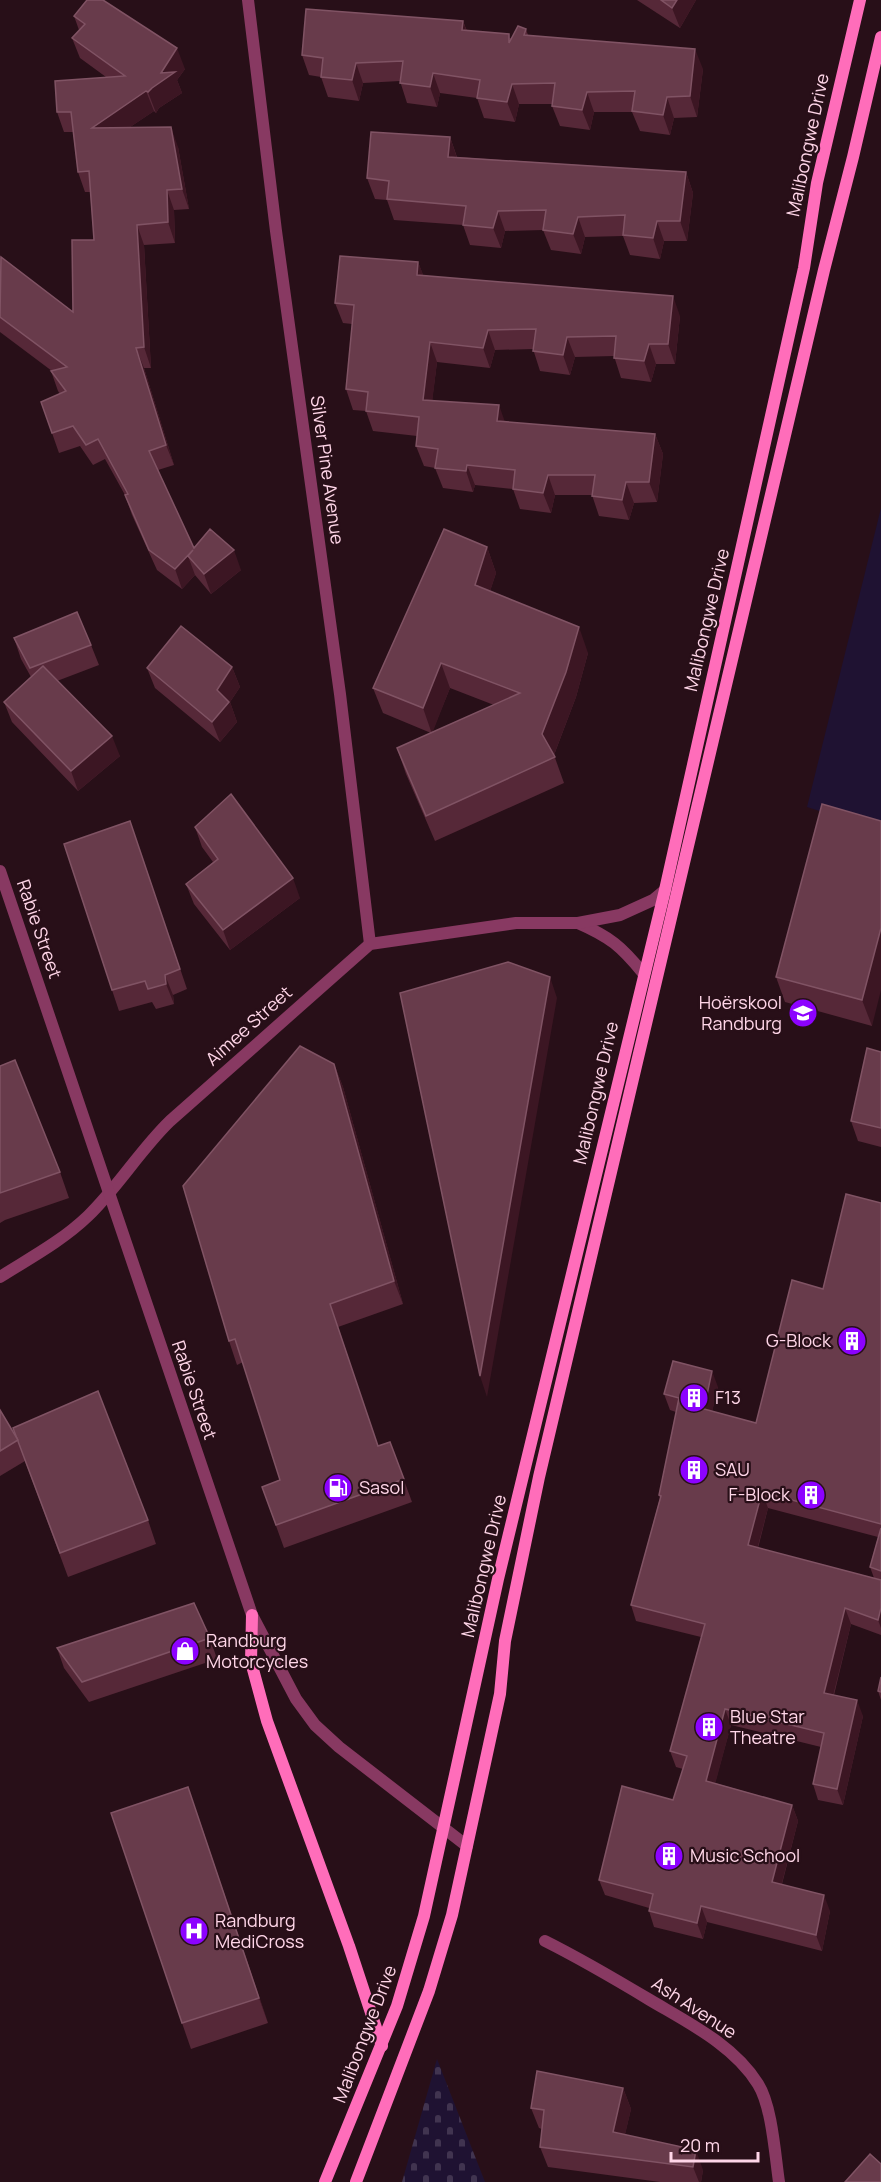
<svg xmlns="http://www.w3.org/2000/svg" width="881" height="2182" font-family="Manrope,sans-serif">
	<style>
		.cemetery { fill: url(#cemetery-stones) }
		.pitch { fill: #1f1232 }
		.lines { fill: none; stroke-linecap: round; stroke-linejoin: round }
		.minor { stroke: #883962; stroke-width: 12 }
		.tertiary { stroke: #883962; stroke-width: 12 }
		.secondary { stroke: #ff6dba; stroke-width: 12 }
		.wall { fill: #562838; fill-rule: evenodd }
		.shaded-wall { fill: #3c1623 }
		.building { fill: #683b4b; stroke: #805364; stroke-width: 1.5 }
		.labels { text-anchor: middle; stroke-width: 4.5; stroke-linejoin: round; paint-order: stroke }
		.street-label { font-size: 18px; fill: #ffd6e8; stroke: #280f18 }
		.poi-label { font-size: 18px; fill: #ffd6e8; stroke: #280f18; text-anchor: start }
	</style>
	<defs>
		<pattern id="cemetery-stones" width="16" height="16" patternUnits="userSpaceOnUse" patternTransform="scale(1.5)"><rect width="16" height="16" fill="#1f1232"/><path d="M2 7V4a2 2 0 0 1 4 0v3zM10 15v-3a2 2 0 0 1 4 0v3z" fill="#413450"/></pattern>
	</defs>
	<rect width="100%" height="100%" fill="#280f18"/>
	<!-- cemetery -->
	<path class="cemetery" d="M437 2059 485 2182H402Z"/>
	<!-- pitch -->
	<path class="pitch" d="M881 508V831L807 807Z"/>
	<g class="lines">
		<!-- minor -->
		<g class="minor">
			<path d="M248 0 276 231 340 694 370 944"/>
			<path d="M578 923C610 937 621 946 643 973"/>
			<path d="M0 1277C30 1258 62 1241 88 1216 118 1187 140 1150 170 1121L370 944 516 923H578L620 915 653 900 665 890"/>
			<path d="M545 1941C581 1959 615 1979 650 2000 687 2022 734 2045 758 2084 772 2106 775 2155 779 2182"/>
		</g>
		<!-- tertiary -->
		<path class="tertiary" d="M0 871 252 1615 296 1699 315 1725 339 1747 467 1846"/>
		<!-- secondary -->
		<g class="secondary">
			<path d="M252 1615 251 1662 267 1721 349 1946 382 2046"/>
			<path d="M325 2182 397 2006 424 1916 498 1579 665 890 804 268 817 183 860 0"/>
			<path d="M356 2182 429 1991 452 1915 500 1694 505 1641 539 1477 824 270 853 157 881 37"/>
		</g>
	</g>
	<!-- wall -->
	<g class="wall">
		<path d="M637 0H696L680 28Z"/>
		<path d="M74 16 185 69 177 80 182 93 159 108 156 113 154 111 130 127 178 147 189 209 174 210 175 243 144 245 151 368H144L174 465 158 470 194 548 241 570 211 594 195 575 182 589 157 570 132 515 125 495 105 459 93 465 80 446 59 453 52 433 60 394 58 391 51 371H52L0 332V257L73 312 94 240 90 192H85L78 172 73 132H64L57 112 106 77 80 58 72 38 79 30Z"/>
		<path d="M463 21 467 31 511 38 526 29 528 35 703 69 697 117 674 118 670 135 640 131 632 112H594L590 130 560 126 552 106 553 104H519L515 122 484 118 477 98 440 93 437 107 407 103 400 81 363 83 359 101 328 97 321 77 309 75 302 55Z"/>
		<path d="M450 137 457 157 686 172 693 193 687 241H664L660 259 630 255 623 236 585 237 581 254 551 250 543 230 505 231 501 248 470 245 463 225 394 220 387 200 375 199 367 178Z"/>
		<path d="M418 262 423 275 680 316 675 364H656L651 382 621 378 614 356 575 357 570 375 540 371 533 349 495 350 490 368 437 362 432 401 505 422 655 434 663 454 657 502 634 503 629 520 599 516 592 495H555L551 513 520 509 513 489 475 485 473 492 443 488 435 468 424 466 416 446 417 436 373 431 366 411 353 410 346 389 352 324 343 323 335 303Z"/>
		<path d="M487 547 496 573 490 591 588 653 576 697 554 755 564 783 435 841 406 774 397 748 431 733 383 713 373 688ZM450 688 494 705 432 732Z"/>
		<path d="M14 638 91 645 99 665 57 681 120 756 78 791 12 722 4 702 31 677 21 659Z"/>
		<path d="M232 667 240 687 230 702 237 722 220 742 155 688 147 668Z"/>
		<path d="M130 821 187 989 173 995 174 1004 156 1009 152 1002 119 1011 112 990Z"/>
		<path d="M881 821 872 1026 785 1002 776 977Z"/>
		<path d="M195 827 300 898 230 950 194 904 186 884 213 862 202 847Z"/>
		<path d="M881 1052V1147L858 1141 851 1121Z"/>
		<path d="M334 1064 343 1087 403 1304 338 1327 378 1446 390 1442 412 1502 284 1548 262 1487 280 1480 243 1362 237 1365 229 1341Z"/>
		<path d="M0 1066 60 1172 69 1198 5 1220 0 1223Z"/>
		<path d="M881 1203V1635L851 1624 834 1695 863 1716 843 1805 818 1800 813 1784 821 1747 731 1725 715 1783 792 1805 798 1821 782 1884 830 1911 822 1951 707 1922 703 1939 654 1927 649 1911V1908L605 1895 599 1880 673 1800 683 1769 676 1767 670 1751 701 1637 636 1621 631 1605 660 1498 659 1495 676 1412 670 1410 664 1394 718 1387 712 1411 756 1423 823 1289ZM768 1508 878 1537 870 1567 874 1578 758 1548Z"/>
		<path d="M0 1410 18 1440 148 1520 156 1544 68 1577 25 1461 0 1476Z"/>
		<path d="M210 1638 217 1659 89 1702 64 1668 57 1648Z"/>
		<path d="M881 1677V1700L878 1691Z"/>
		<path d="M197 1813 268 2023 191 2049 182 2023Z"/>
		<path d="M623 2088 631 2109 625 2134 703 2170 701 2182H660L548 2167 540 2147 542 2129 539 2128 531 2108Z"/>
	</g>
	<!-- shaded-wall -->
	<g class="shaded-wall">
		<path d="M677 0H696L680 28 672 8Z"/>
		<path d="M463 21 470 41 462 30Z"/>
		<path d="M177 48 185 69 177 80 182 93 159 108 156 113 148 92Z"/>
		<path d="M695 49 703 69 697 117 690 96Z"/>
		<path d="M356 63 363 83 359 101 352 80Z"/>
		<path d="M433 73 440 93 437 107 430 87Z"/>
		<path d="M512 84 519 104 515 122 507 102Z"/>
		<path d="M146 91 154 111 99 148 92 128Z"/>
		<path d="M587 92 594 112 590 130 582 110Z"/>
		<path d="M667 97 674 118 670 135 663 115Z"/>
		<path d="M171 127 178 147 189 209 182 189Z"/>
		<path d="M450 137 457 158 448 157Z"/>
		<path d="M686 172 693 193 687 241 680 221Z"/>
		<path d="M167 190 174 210 175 243 168 222Z"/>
		<path d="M498 211 505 231 501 248 493 228Z"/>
		<path d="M578 217 585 237 581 254 573 234Z"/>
		<path d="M657 221 664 241 660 259 653 238Z"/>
		<path d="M137 225 144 245 151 368 144 347Z"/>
		<path d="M418 262 426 282 417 275Z"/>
		<path d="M673 296 680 316 675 364 668 344Z"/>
		<path d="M488 330 495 350 490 368 483 348Z"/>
		<path d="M567 337 575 357 570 375 563 355Z"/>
		<path d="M430 342 437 362 430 420 423 400Z"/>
		<path d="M649 344 656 364 651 382 644 361Z"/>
		<path d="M136 348 144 368 174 465 166 445Z"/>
		<path d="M499 405 506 425 497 421Z"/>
		<path d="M655 434 663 454 657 502 649 482Z"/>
		<path d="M467 465 475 485 473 492 466 471Z"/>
		<path d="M548 475 555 495 551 513 543 493Z"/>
		<path d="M626 482 634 503 629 520 622 500Z"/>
		<path d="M487 547 496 573 484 610 475 585Z"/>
		<path d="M193 550 188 556 195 575 182 589 175 569Z"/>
		<path d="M234 550 241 570 211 594 204 574Z"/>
		<path d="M579 627 588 653 576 697 552 760 542 734Z"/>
		<path d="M441 663 450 688 432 734 423 708Z"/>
		<path d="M232 667 240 687 230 702 237 722 220 742 212 722 217 690Z"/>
		<path d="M112 736 120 756 78 791 71 771Z"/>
		<path d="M293 878 300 898 230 950 223 930Z"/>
		<path d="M881 928V990L872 1026 862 1000Z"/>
		<path d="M165 975 173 995 174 1004 166 984Z"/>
		<path d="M550 977 557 998 487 1397 480 1376Z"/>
		<path d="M334 1064 343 1087 403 1304 394 1281Z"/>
		<path d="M712 1371 718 1387 709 1425 704 1409Z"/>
		<path d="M762 1492 768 1508 754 1561 748 1545Z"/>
		<path d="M845 1608 851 1624 830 1708 824 1693Z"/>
		<path d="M881 1608V1628L878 1620Z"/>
		<path d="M857 1700 863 1716 843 1805 837 1789Z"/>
		<path d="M725 1709 731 1725 712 1796 706 1781Z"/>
		<path d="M188 1787 197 1813 268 2023 259 1998Z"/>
		<path d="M792 1805 798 1821 778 1898 772 1882Z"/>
		<path d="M824 1895 830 1911 822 1951 816 1935Z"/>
		<path d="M701 1906 707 1922 703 1939 697 1923Z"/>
		<path d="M623 2088 631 2109 621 2152 613 2132Z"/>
		<path d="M696 2150 703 2170 701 2182H699L693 2167Z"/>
	</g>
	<!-- building -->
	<g class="building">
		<path d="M87 0H103L177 48 161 73 175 72 152 88 148 92 146 91 92 128 171 127 182 189 167 190 168 222 137 225 144 347 136 348 166 445 149 451 194 548 210 529 234 550 204 574 188 556 193 550 175 569 149 550 125 495 128 494 98 439 86 445 73 426 52 433 41 402 66 391 51 371 67 367 0 317 1 257 73 312 72 240H94L89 171 78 172 71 112H57L55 81 125 76 72 38 85 24 74 16Z"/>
		<path d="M661 0H677L672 8Z"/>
		<path d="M306 9 463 21 462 30 509 34V43L518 26 526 29 524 35 695 49 690 96 667 97 663 115 632 111 635 91 587 92 582 110 552 106 555 83 512 84 507 102 477 98 480 80 433 73 430 87 400 83 403 61 356 63 352 80 321 77 323 58 302 55Z"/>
		<path d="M371 132 450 137 448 157 686 172 680 221H657L653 238 623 235 625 215 578 217 573 234 543 230 546 210 498 211 493 228 463 225 466 206 387 199 389 181 367 178Z"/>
		<path d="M340 256 418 262 417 275 673 296 668 344H649L644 361 614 358 616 336 567 337 563 355 533 351 536 329 488 330 483 348 430 342 423 400 499 405 497 421 655 434 649 482H626L622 500 592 496 595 475H548L543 493 513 489 515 470 467 465 466 471 435 468 438 449 416 446 419 417 366 411 368 392 346 389 354 305 335 303Z"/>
		<path d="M444 529 487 547 475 585 579 627 566 672 542 734 555 757 426 816 397 748 520 693 441 663 423 708 373 688Z"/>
		<path d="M77 612 91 645 30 668 14 638Z"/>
		<path d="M181 626 232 667 217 690 229 702 212 722 147 668Z"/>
		<path d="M43 666 112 736 71 771 4 702Z"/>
		<path d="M231 794 293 878 223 930 186 884 218 859 195 827Z"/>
		<path d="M822 804 881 821V928L862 1000 776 977Z"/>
		<path d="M130 821 180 969 165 975 166 984 148 989 145 981 112 990 64 844Z"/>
		<path d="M508 962 550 977 480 1376 400 993Z"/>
		<path d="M300 1046 334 1064 394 1281 330 1304 378 1446 390 1442 404 1479 276 1525 262 1487 280 1480 235 1339 229 1341 183 1186Z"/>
		<path d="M867 1048 881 1052V1128L851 1121Z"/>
		<path d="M15 1060 60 1172 0 1193V1066Z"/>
		<path d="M846 1194 881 1203V1524L762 1492 748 1545 881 1580V1608L878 1620 845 1608 824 1693 857 1700 837 1789 813 1784 824 1733 725 1709 706 1781 792 1805 772 1882 824 1895 816 1935 701 1906 697 1923 649 1911 653 1894 599 1880 622 1786 673 1800 687 1756 670 1751 705 1624 631 1605 661 1496 659 1495 679 1398 664 1394 673 1361 712 1371 704 1409 756 1423 792 1280 823 1289Z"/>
		<path d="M98 1391 148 1520 60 1553 13 1428Z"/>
		<path d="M0 1410 18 1440 0 1451Z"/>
		<path d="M881 1528V1571L870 1567Z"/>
		<path d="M194 1603 210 1638 82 1682 57 1648Z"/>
		<path d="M881 1677V1692L878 1691Z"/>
		<path d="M188 1787 259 1998 182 2023 111 1813Z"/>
		<path d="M537 2071 623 2088 613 2132 696 2150 693 2167 540 2147 544 2110 531 2108Z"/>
		<path d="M870 2154 881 2164V2182H845Z"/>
	</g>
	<!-- icons -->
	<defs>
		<g id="school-disc" transform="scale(1.5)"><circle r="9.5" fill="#8c02ff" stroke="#280f18"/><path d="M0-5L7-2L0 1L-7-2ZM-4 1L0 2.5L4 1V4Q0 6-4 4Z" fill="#fff"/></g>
		<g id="building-disc" transform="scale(1.5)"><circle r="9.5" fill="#8c02ff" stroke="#280f18"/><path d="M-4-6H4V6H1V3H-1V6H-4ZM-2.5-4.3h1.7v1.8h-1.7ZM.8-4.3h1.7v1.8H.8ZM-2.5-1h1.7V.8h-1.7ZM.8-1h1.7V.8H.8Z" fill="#fff"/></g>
		<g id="fuel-disc" transform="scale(1.5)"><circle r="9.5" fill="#8c02ff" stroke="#280f18"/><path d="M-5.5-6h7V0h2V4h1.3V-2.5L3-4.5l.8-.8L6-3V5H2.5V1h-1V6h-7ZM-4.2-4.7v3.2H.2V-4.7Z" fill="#fff"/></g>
		<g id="shop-disc" transform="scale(1.5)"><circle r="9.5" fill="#8c02ff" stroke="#280f18"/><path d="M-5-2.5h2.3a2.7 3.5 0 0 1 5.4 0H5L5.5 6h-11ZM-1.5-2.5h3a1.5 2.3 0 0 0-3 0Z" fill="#fff"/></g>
		<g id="hospital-disc" transform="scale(1.5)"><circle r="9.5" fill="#8c02ff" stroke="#280f18"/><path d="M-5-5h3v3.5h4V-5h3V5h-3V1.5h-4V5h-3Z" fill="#fff"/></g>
	</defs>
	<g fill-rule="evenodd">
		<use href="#school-disc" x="803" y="1013"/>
		<use href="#building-disc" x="852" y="1341"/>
		<use href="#building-disc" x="694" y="1398"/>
		<use href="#building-disc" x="694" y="1470"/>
		<use href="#fuel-disc" x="338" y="1488"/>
		<use href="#building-disc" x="811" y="1495"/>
		<use href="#shop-disc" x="185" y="1651"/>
		<use href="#building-disc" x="709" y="1727"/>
		<use href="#building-disc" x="669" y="1856"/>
		<use href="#hospital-disc" x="194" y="1931"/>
	</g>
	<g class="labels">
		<!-- street labels -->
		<g class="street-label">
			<text transform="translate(808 145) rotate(-78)" y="6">Malibongwe Drive</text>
			<text transform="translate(327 470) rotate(82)" y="6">Silver Pine Avenue</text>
			<text transform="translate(707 620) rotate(-77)" y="6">Malibongwe Drive</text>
			<text transform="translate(39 929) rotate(71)" y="6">Rabie Street</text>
			<text transform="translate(249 1026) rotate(-42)" y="6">Aimee Street</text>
			<text transform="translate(596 1093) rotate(-77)" y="6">Malibongwe Drive</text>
			<text transform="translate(194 1390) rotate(71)" y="6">Rabie Street</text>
			<text transform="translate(484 1566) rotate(-77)" y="6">Malibongwe Drive</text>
			<text transform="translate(694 2008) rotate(33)" y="6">Ash Avenue</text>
			<text transform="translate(365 2034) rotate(-69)" y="6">Malibongwe Drive</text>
		</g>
		<!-- poi labels -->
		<g class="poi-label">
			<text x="782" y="1009" text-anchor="end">Hoërskool<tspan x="782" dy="21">Randburg</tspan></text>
			<text x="831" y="1347" text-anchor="end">G-Block</text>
			<text x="715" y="1404">F13</text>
			<text x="715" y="1476">SAU</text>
			<text x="359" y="1494">Sasol</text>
			<text x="790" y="1501" text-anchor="end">F-Block</text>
			<text x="206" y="1647">Randburg<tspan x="206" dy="21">Motorcycles</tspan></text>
			<text x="730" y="1723">Blue Star<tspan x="730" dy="21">Theatre</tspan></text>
			<text x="690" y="1862">Music School</text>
			<text x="215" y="1927">Randburg<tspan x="215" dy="21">MediCross</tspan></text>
		</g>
	</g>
	<!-- scale -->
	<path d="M671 2152v9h87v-9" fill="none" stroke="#ffd6e8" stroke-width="3"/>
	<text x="680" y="2152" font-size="18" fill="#ffd6e8" stroke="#280f18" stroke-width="4.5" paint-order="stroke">20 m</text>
</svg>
